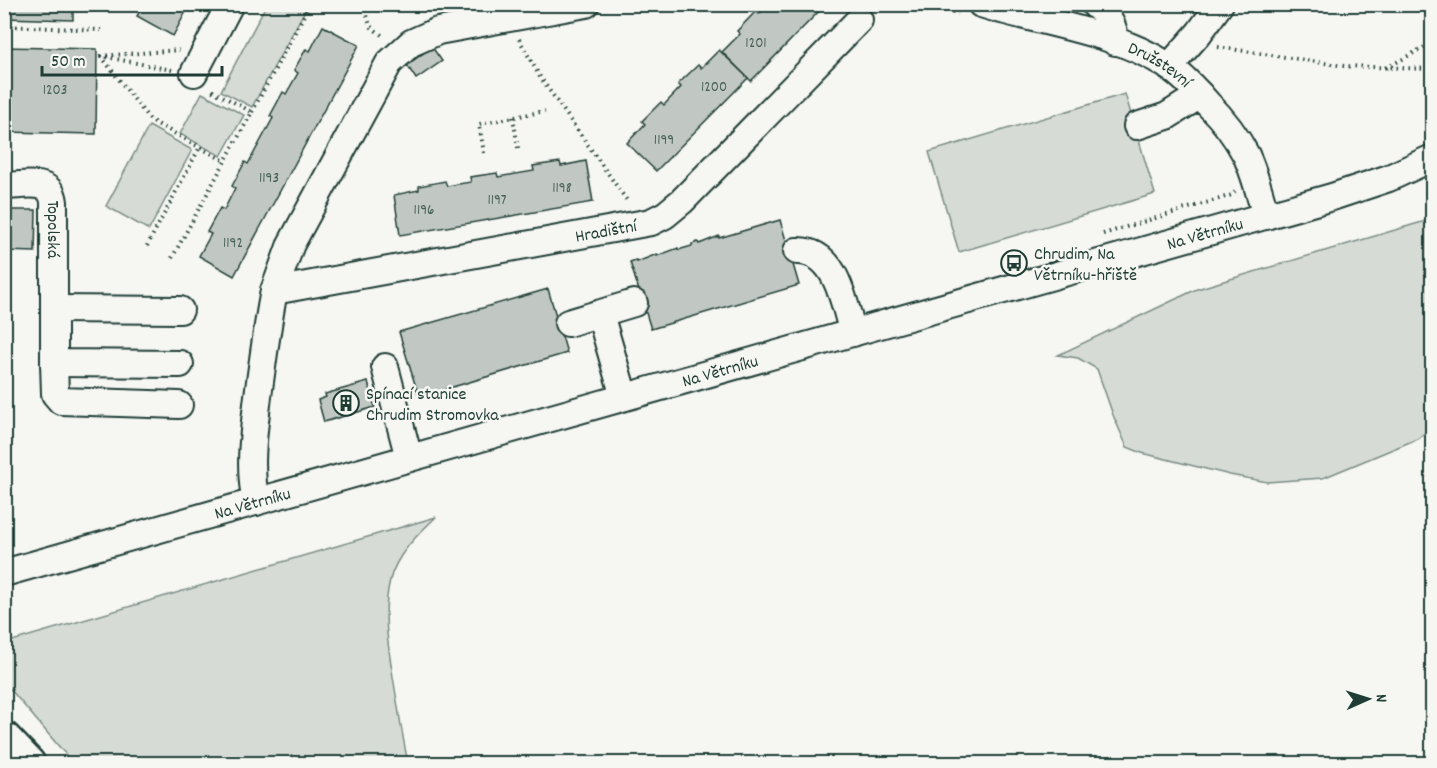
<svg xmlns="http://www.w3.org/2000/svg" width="1437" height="768" font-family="Dekko,sans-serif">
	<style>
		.green { fill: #d6dbd6; stroke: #7a8c85; stroke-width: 1.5 }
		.building { fill: #c1c8c3; stroke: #1f3d34; stroke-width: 1.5 }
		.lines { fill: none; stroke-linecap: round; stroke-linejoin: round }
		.minor-casing { stroke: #1f3d34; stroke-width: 30 }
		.major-casing { stroke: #1f3d34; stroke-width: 38 }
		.path { stroke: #1f3d34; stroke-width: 4; stroke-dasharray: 1.5 4.5; stroke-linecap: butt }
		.minor { stroke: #f6f6f2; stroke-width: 26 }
		.major { stroke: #f6f6f2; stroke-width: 33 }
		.labels { text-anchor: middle; stroke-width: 5; stroke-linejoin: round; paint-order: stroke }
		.number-label { font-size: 15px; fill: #486058 }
		.street-label { font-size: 18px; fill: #1f3d34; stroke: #f6f6f2 }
		.poi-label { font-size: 18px; fill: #1f3d34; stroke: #f6f6f2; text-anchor: start }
	</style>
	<rect width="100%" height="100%" fill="#f6f6f2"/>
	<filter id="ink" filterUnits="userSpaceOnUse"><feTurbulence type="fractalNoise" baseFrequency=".0167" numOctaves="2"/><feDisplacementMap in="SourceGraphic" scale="12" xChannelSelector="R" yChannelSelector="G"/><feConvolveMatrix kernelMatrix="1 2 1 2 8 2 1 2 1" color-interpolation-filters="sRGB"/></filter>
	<g filter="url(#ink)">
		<!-- green -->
		<g class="green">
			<path d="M266 5H308L252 107 221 91Z"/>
			<path d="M202 93 244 115 221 156 180 134Z"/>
			<path d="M1125 94 1155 194 959 252 929 152Z"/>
			<path d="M149 126 192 150 149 230 106 206Z"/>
			<path d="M1432 219V427L1417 439 1323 478 1267 482 1230 475 1142 453 1127 447 1113 415 1097 369 1078 358 1058 355 1197 289Z"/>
			<path d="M436 517C418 534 396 555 390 580 382 612 388 645 393 677 398 706 402 735 408 763H73L5 683V643Z"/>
		</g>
		<!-- building -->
		<g class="building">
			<path d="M4 4H73V20L4 18Z"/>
			<path d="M144 4H190L173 36 137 16Z"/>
			<path d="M373 4H395L374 8Z"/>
			<path d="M769 4H826L751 81 722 52 740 34 737 31 756 11 759 14Z"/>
			<path d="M323 26 359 45 234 276 199 256 211 234 207 232 220 208 224 210 235 188 232 186 245 162 248 164 273 118 270 116 283 92 286 94 298 73 294 70 306 49 310 51Z"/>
			<path d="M4 47 97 49 96 134 4 132Z"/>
			<path d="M432 47 442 61 416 79 407 65Z"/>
			<path d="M719 50 748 78 656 171 627 143 645 124 642 121 661 102 664 105 681 87 678 84 698 65 701 68Z"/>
			<path d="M586 161 593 202 400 235 394 195 419 190V186L445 181 447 186 471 182 470 177 497 173 498 177 534 171 533 166 560 162 561 166Z"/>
			<path d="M4 210H36L35 252 4 251Z"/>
			<path d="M780 220 799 285 651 329 630 262 636 260 637 262 657 254V256L678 248V250L692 246V244L698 242 699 244 719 236V238Z"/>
			<path d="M548 289 567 353 419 397 399 332Z"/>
			<path d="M368 382 375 407 324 422 318 400 326 397 325 394Z"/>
		</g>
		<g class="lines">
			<!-- minor casing -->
			<g class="minor-casing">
				<g id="minor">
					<path id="s1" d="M981 4C1041 23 1115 31 1168 66 1183 76 1196 90 1208 104 1223 119 1236 136 1246 155 1255 174 1260 196 1266 216"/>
					<path d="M1094 4C1107 15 1115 25 1115 42"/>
					<path d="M1169 67 1199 33 1220 4"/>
					<path d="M194 73 230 4"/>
					<path d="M1137 126 1167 116 1200 95"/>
					<path id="s2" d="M4 186C24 186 51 177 54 202V363L180 364"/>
					<path d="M797 251C837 250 844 304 853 333"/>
					<path d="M274 291 291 244 389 63 411 43 438 31 586 4"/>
					<path d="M54 309 180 310"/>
					<path d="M600 314 624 397"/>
					<path d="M568 323 634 303"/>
					<path d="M54 363 55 394 61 401 179 405"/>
					<path d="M385 367 409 458"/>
					<path id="s3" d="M256 502C248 466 254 431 258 396 263 361 267 326 274 291L651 222 665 215 682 201 859 20"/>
					<path id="s4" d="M4 573 1332 197 1389 178 1432 158"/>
				</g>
			</g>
			<!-- major casing -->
			<g class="major-casing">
				<path id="major" d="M4 739 28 764"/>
			</g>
			<!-- path -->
			<g class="path">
				<path d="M364 4 370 26 383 36"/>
				<path d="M936 4 958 14"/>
				<path d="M4 26 101 30"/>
				<path d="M519 39 540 77 628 202"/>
				<path d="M1218 47 1344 66 1432 69"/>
				<path d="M101 56 150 120 225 161"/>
				<path d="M1386 68 1432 43"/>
				<path d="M172 70 101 56 179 50"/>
				<path d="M252 112 310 4"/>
				<path d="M513 117 518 148"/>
				<path d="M484 153 479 124 545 111"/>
				<path d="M1103 234 1232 195 1235 192"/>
				<path d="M147 246 200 147"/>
				<path d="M172 258 252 112 211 90"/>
			</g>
			<!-- minor -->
			<use href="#minor" class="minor"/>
			<!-- major -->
			<use href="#major" class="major"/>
		</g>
	</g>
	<!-- icons -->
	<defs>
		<g id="bus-ring" transform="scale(1.35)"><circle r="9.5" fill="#f6f6f2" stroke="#1f3d34" stroke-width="1.5"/><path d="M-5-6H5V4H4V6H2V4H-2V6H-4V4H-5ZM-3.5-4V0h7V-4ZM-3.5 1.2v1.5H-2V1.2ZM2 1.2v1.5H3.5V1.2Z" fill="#1f3d34"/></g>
		<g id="building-ring" transform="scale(1.35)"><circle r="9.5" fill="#f6f6f2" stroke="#1f3d34" stroke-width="1.5"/><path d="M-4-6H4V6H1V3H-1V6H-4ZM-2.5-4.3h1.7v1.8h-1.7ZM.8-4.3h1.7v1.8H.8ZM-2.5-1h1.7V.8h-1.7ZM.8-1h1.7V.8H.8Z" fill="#1f3d34"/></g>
	</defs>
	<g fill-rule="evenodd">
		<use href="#bus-ring" x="1014" y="263"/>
		<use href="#building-ring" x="346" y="403"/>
	</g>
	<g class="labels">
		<!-- number labels -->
		<g class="number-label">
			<text x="756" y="47">1201</text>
			<text x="714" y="91">1200</text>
			<text x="55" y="94">1203</text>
			<text x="664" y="144">1199</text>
			<text x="269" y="182">1193</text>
			<text x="562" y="192">1198</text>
			<text x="497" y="204">1197</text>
			<text x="424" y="214">1196</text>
			<text x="233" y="247">1192</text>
		</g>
		<!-- street labels -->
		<g class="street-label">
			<text dy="6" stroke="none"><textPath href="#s1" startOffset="190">Družstevní</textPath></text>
			<text dy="6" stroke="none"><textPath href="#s2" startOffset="87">Topolská</textPath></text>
			<text dy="6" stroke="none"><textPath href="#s3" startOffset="550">Hradištní</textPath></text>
			<text dy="6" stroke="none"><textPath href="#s4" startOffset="1248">Na Větrníku</textPath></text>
			<text dy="6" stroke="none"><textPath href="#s4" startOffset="744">Na Větrníku</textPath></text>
			<text dy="6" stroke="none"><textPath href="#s4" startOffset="258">Na Větrníku</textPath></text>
		</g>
		<!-- poi labels -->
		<g class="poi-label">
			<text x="1034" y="259">Chrudim, Na<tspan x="1034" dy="21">Větrníku-hřiště</tspan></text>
			<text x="366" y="399">Spínací stanice<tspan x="366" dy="21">Chrudim Stromovka</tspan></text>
		</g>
	</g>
	<!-- margin -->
	<rect width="1437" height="768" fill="none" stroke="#f6f6f2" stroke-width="24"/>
	<rect x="12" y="12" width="1413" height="744" fill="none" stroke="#1f3d34" stroke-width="2" filter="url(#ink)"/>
	<!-- north arrow -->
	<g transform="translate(1368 699) rotate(87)" stroke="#f6f6f2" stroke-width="4.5" paint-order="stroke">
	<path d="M0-4.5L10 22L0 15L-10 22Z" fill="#1f3d34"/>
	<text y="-9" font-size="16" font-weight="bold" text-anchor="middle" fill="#1f3d34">N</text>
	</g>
	<!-- scale -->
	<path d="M42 66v9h180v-9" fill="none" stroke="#1f3d34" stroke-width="3"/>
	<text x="51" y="66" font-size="18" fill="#1f3d34" stroke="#f6f6f2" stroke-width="4.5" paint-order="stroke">50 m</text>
</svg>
